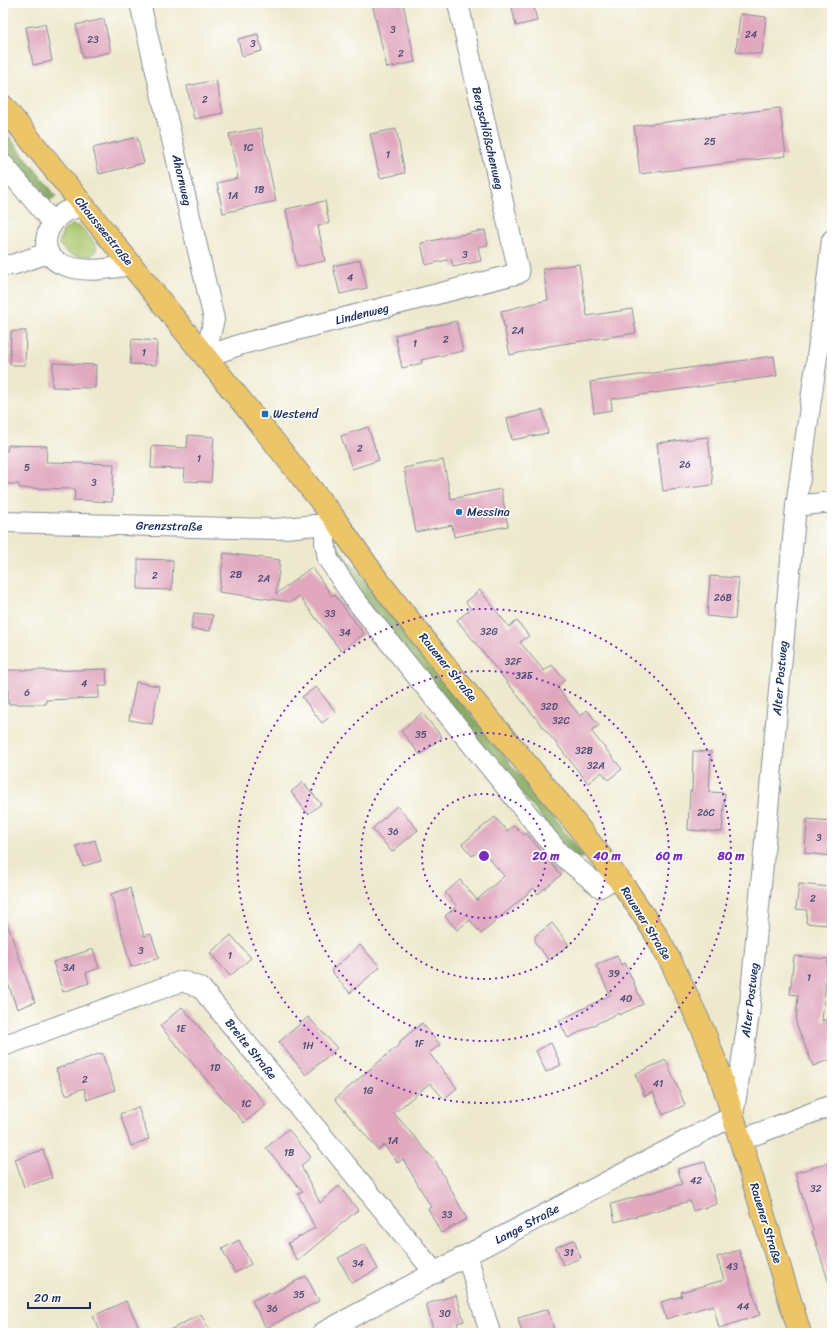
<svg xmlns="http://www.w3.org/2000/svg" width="835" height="1336" font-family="Sriracha,sans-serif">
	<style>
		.green { fill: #acc76e; stroke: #647b66 }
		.forest { fill: #89ac61; stroke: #526e60 }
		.building { fill: #e0a7bd }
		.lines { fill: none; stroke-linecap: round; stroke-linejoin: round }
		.minor-casing { stroke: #848c96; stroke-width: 22 }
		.major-casing { stroke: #848c96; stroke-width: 24 }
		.minor { stroke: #fff; stroke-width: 20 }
		.major { stroke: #edc569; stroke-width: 22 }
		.ring { fill: none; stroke: #7b2cbf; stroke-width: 2; stroke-dasharray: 2 4 }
		.poi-dot { fill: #1f6fb2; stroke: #fff; stroke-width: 1.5 }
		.labels { text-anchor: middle; stroke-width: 3.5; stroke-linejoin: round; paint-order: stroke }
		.number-label { font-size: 10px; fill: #4c4d76 }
		.street-label { font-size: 12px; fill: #1b2f5e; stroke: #fff }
		.poi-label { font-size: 12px; fill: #1b2f5e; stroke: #fff; text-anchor: start }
		.centre { fill: #7b2cbf; stroke: #fff; stroke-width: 2 }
		.ring-label { font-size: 12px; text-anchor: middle; font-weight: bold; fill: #7b2cbf; stroke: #fff; stroke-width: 3.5; stroke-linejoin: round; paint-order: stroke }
	</style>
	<rect width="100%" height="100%" fill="#fff"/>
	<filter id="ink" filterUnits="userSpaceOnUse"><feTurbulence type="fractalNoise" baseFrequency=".025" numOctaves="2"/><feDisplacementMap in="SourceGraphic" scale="8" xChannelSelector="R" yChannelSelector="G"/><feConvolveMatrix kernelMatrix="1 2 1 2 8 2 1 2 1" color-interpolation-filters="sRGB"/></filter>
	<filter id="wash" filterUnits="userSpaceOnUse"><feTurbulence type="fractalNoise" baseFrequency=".012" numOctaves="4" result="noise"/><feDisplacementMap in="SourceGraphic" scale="16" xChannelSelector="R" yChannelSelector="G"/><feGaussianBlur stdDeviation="0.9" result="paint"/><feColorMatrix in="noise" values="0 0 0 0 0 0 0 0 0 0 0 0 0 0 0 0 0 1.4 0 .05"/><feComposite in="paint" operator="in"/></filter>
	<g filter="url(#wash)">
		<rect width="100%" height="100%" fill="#eee9ce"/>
		<!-- green -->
		<path class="green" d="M72 225 81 227 96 245V251L92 256C76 257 69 257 59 244L63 231Z"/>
		<!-- forest -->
		<g class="forest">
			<path d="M3 129 56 196 46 203 3 151Z"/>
			<path d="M334 542 584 856 583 858 574 857 361 599 330 551Z"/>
		</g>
		<g id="blocks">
			<!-- building -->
			<g class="building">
				<path d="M372 3H403L415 62 387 68Z"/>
				<path d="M511 3H533L537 21 516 26Z"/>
				<path d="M740 14 766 17 762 54 736 52Z"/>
				<path d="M104 19 111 52 83 58 76 25Z"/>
				<path d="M45 24 52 61 33 65 26 27Z"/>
				<path d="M258 34 262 51 242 56 238 39Z"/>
				<path d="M216 80 223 113 194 119 187 86Z"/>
				<path d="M780 108 786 156 640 174 634 126Z"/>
				<path d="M261 128 276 201 223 213 217 183 238 178 229 134Z"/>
				<path d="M396 129 405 173 380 178 370 134Z"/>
				<path d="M137 137 144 163 99 174 93 148Z"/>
				<path d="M325 201 329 223 318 226 325 261 297 267 286 209Z"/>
				<path d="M485 230 488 245 478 247 481 261 453 267 451 259 426 265 421 243Z"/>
				<path d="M360 260 367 288 340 294 333 266Z"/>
				<path d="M579 264 587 316 632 309 636 333 549 346 510 355 501 311 548 300 543 269Z"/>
				<path d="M456 321 463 351 421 360 422 363 402 368 395 335Z"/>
				<path d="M11 331H26L25 365H10Z"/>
				<path d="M132 339 157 341 156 365 130 364Z"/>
				<path d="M774 356 777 376 611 399 612 410 594 413 590 382Z"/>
				<path d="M53 363 96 365 95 388 52 387Z"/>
				<path d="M543 410 548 433 512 440 507 418Z"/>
				<path d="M368 427 379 460 352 469 341 436Z"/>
				<path d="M188 435 214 437 211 482 184 481 185 469 151 468 152 446 187 448Z"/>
				<path d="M708 437 713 485 663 491 657 443Z"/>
				<path d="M8 445 47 446 46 462 114 464 112 502 74 500 75 489 19 488V484H3V451H7Z"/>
				<path d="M443 460 451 499 501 489 508 526 454 537 452 525 416 532 404 468Z"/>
				<path d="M224 553 280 560 276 594 312 567 332 596 334 594 364 634 341 651 299 596 291 602 219 592Z"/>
				<path d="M138 559 173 560 172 590 138 589Z"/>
				<path d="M710 576 739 578 735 619 707 616Z"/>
				<path d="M480 590 509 627 517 621 529 636 520 642 544 671 552 665 565 680 557 687 580 716 587 710 599 725 591 731 622 769 608 780 602 772 588 783 457 620 471 609 466 602Z"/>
				<path d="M194 613 213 615 210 631 191 629Z"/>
				<path d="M106 669 107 686H99V698L46 700V704H8V670H46V671Z"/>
				<path d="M136 682 159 686 152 724 129 720Z"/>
				<path d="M316 687 336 712 322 723 302 697Z"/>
				<path d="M422 713 442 737 420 755 401 731Z"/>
				<path d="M693 751 711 752 709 792 725 793 722 832 688 830 690 791H692Z"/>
				<path d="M303 782 321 804 308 814 291 792Z"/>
				<path d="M397 806 418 830 392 852 372 829Z"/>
				<path d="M495 817 507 831 514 825 524 835 526 833 561 875 538 894 534 888 481 934 470 920 457 930 445 916 457 906 445 893 460 880 477 900 504 876 481 849 472 856 462 844Z"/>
				<path d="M807 819 832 821V856L805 853Z"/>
				<path d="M95 840 101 861 83 866 76 846Z"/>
				<path d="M799 884 830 887 826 925 806 923 807 910 796 909Z"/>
				<path d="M130 888 144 936 151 934 159 958 131 967 111 894Z"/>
				<path d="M3 918H5L35 1002 17 1009 3 969Z"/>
				<path d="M552 923 569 945 549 960 535 943V936Z"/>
				<path d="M231 935 251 958 230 976 210 953Z"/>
				<path d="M360 945 380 967 350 993 331 971Z"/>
				<path d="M93 949 99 968 86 973 89 983 63 992 53 962Z"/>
				<path d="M617 956 621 965 625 963 643 1004 619 1015 618 1013 568 1038 559 1021 610 995 596 965Z"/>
				<path d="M794 956 828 959 822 1021 832 1017V1059L813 1066 796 1023 798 995 790 994Z"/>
				<path d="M182 1007 266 1105 244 1123 160 1026Z"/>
				<path d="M308 1017 337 1048 306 1075 279 1042Z"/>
				<path d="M422 1023 440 1045 429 1053 457 1088 444 1099 430 1083 394 1113 436 1162 467 1219 441 1233 428 1208 431 1207 403 1159 398 1163 384 1145 378 1150 335 1099 401 1043 399 1042Z"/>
				<path d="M551 1043 561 1065 546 1072 536 1051Z"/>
				<path d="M102 1053 115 1090 87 1100 84 1088 66 1095 56 1069Z"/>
				<path d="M666 1060 685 1105 663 1115 653 1092 645 1096 635 1074Z"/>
				<path d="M138 1107 149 1139 131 1146 120 1114Z"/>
				<path d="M288 1129 311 1157 301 1166 320 1203 339 1186 358 1210 297 1261 288 1243 315 1228 298 1194 303 1192 266 1148Z"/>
				<path d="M43 1150 52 1178 24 1187 15 1159Z"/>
				<path d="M705 1162 717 1204 693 1211 690 1201 615 1222 611 1204 682 1184 678 1169Z"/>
				<path d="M828 1163 832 1175V1282L829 1283 812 1231 813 1230 795 1173Z"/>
				<path d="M239 1240 251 1264 235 1273 222 1249Z"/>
				<path d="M574 1240 581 1258 563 1265 556 1247Z"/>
				<path d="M365 1244 378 1269 352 1283 338 1258Z"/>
				<path d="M739 1250 760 1315 719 1328 713 1305 666 1319 661 1302 682 1296 681 1292 724 1280 717 1257Z"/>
				<path d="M306 1276 319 1301 266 1328 252 1301 269 1292 271 1294Z"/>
				<path d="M456 1295 464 1321 457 1323 460 1333H434L426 1304Z"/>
				<path d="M126 1301 142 1333H101L93 1316Z"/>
				<path d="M548 1309 555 1333H522L518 1318Z"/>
				<path d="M201 1314 211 1333H164Z"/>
			</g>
		</g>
	</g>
	<g filter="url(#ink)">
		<use href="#blocks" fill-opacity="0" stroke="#848c96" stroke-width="1"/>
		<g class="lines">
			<!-- minor casing -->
			<g class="minor-casing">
				<g id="minor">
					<path d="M140 3 214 319 205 357"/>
					<path d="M3 164 52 222"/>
					<path d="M84 206C79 207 73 208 69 210 48 218 35 250 59 263 81 274 108 269 131 265"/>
					<path d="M3 265H12L48 253"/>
					<path d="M205 357 242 344 519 273 458 3"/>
					<path d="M796 506 832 502"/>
					<path d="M3 522 275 529 326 524 334 518"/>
					<path d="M326 524 325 542 328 559 353 597 560 854 600 887 616 877"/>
					<path d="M3 1046 182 981 201 988 435 1273"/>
					<path d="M741 1140 832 1105"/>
					<path d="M467 1255 490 1333"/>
					<path d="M322 1333 467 1255 733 1116 749 1015 796 506 823 315 832 240"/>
				</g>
			</g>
			<!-- major casing -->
			<g class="major-casing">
				<path id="major" d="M3 106 271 438 334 518 376 578 458 682 565 810 626 889 654 931 673 966 704 1032 719 1071 800 1333"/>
			</g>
			<!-- minor -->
			<use href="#minor" class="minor"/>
			<!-- major -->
			<use href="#major" class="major"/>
		</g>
	</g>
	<!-- distance rings -->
	<g class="ring">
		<circle cx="484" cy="856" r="62"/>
		<circle cx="484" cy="856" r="123"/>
		<circle cx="484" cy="856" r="185"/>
		<circle cx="484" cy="856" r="247"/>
	</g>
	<!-- markers -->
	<g class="poi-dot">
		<rect x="261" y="410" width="8" height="8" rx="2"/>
		<circle cx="459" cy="512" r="4"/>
	</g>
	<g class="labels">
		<!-- number labels -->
		<g class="number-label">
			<text x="393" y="33">3</text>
			<text x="751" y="38">24</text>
			<text x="93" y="43">23</text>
			<text x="253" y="47">3</text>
			<text x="401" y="57">2</text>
			<text x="205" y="103">2</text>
			<text x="710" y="145">25</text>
			<text x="248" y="151">1C</text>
			<text x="388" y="158">1</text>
			<text x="259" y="193">1B</text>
			<text x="233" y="199">1A</text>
			<text x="465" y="258">3</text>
			<text x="350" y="281">4</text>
			<text x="518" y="334">2A</text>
			<text x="446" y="343">2</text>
			<text x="415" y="347">1</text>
			<text x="144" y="356">1</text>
			<text x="360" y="452">2</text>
			<text x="199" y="462">1</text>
			<text x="685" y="468">26</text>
			<text x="27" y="471">5</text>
			<text x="94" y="486">3</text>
			<text x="236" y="578">2B</text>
			<text x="155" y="579">2</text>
			<text x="264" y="582">2A</text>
			<text x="723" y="601">26B</text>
			<text x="330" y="617">33</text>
			<text x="489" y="635">32G</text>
			<text x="345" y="636">34</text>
			<text x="513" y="665">32F</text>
			<text x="524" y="679">32E</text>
			<text x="84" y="687">4</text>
			<text x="27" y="696">6</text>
			<text x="549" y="710">32D</text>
			<text x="561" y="724">32C</text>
			<text x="421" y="738">35</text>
			<text x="584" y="754">32B</text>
			<text x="596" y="769">32A</text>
			<text x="706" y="816">26C</text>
			<text x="393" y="835">36</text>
			<text x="819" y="841">3</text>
			<text x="813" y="902">2</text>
			<text x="141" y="954">3</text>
			<text x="230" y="959">1</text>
			<text x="69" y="971">3A</text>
			<text x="614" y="977">39</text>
			<text x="809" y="981">1</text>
			<text x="626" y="1002">40</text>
			<text x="181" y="1032">1E</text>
			<text x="419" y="1047">1F</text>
			<text x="308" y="1049">1H</text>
			<text x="215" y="1071">1D</text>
			<text x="85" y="1083">2</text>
			<text x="658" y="1087">41</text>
			<text x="368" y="1094">1G</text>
			<text x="246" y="1107">1C</text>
			<text x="393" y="1144">1A</text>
			<text x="289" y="1156">1B</text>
			<text x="696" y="1184">42</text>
			<text x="816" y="1192">32</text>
			<text x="447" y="1218">33</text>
			<text x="569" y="1256">31</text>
			<text x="358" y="1267">34</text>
			<text x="732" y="1270">43</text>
			<text x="299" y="1298">35</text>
			<text x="743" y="1310">44</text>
			<text x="272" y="1312">36</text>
			<text x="445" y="1317">30</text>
		</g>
		<!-- street labels -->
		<g class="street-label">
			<text transform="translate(488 138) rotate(77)" y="4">Bergschlößchenweg</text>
			<text transform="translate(182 180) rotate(77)" y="4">Ahornweg</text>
			<text transform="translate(104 231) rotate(51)" y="4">Chausseestraße</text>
			<text transform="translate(362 314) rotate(-14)" y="4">Lindenweg</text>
			<text transform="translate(169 526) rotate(1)" y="4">Grenzstraße</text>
			<text transform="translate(448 667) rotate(51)" y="4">Rauener Straße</text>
			<text transform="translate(780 678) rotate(-85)" y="4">Alter Postweg</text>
			<text transform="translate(646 923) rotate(58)" y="4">Rauener Straße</text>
			<text transform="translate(750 1000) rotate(-83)" y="4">Alter Postweg</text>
			<text transform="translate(251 1049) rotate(51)" y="4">Breite Straße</text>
			<text transform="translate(766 1223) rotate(73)" y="4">Rauener Straße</text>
			<text transform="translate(527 1224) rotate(-28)" y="4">Lange Straße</text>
		</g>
		<!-- poi labels -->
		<g class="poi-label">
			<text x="273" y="418">Westend</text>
			<text x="467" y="516">Messina</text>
		</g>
	</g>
	<circle cx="484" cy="856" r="6" class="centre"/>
	<g class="ring-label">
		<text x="546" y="860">20 m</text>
		<text x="607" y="860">40 m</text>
		<text x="669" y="860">60 m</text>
		<text x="731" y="860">80 m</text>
	</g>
	<!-- margin -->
	<rect width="835" height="1336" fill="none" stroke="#fff" stroke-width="16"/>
	<!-- scale -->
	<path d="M28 1302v6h62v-6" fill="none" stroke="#1b2f5e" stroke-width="2"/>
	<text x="34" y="1302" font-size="12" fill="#1b2f5e" stroke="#ffffff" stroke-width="3" paint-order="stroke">20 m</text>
</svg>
